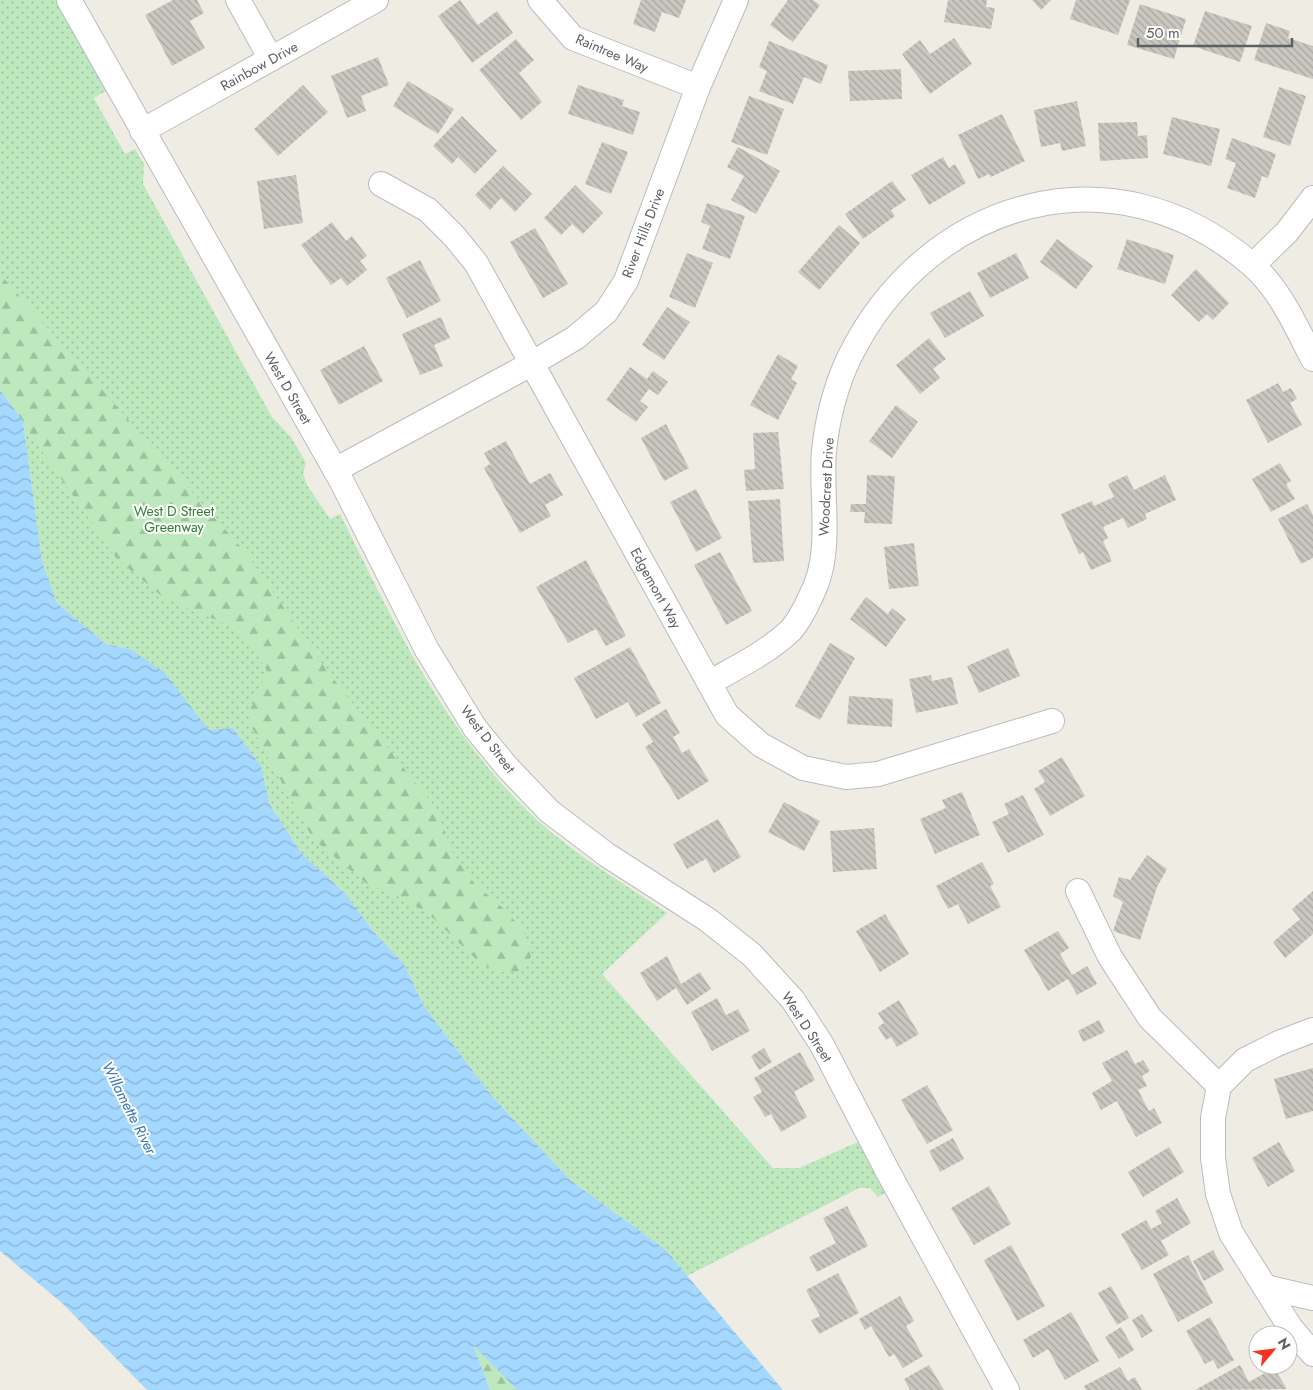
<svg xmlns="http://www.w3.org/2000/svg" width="1313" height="1390" font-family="Jost,sans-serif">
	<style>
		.grass { fill: url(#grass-dots) }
		.forest { fill: url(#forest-firs) }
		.water { fill: url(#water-waves) }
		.building { fill: url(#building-back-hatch) }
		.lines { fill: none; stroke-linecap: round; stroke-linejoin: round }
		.minor-casing { stroke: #b8bcc0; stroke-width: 26 }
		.minor { stroke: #fff; stroke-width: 24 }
		.labels { text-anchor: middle; stroke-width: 4; stroke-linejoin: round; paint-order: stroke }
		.street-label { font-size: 14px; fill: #5b6065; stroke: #fff }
		.park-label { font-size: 14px; fill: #2e8230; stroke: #fff }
		.water-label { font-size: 15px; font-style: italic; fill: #3978b9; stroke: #fff }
	</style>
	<defs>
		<pattern id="grass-dots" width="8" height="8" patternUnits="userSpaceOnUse" patternTransform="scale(1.25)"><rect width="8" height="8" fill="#bee9be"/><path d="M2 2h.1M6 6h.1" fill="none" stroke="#9dc09e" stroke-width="1.8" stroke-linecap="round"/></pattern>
		<pattern id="forest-firs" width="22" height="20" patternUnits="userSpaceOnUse" patternTransform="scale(1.25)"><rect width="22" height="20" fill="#bee9be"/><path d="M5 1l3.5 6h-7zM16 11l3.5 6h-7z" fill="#9dc09e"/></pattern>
		<pattern id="water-waves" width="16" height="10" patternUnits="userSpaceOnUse" patternTransform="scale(1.25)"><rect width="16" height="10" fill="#a4d8ff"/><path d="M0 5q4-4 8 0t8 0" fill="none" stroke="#89b3d2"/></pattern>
		<pattern id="building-back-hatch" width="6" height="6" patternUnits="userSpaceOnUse" patternTransform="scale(1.25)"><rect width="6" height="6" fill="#cac7c0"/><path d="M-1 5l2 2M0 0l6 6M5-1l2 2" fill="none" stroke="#a7a5a0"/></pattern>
	</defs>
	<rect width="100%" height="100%" fill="#efede3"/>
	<!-- grass -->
	<path class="grass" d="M0 0H60L109 89 94 98 125 154 135 149 144 164 143 184 272 417 291 437 306 463 303 473 307 485 330 519 340 514C395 624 443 731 535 818 575 855 622 882 667 913L602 974 773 1168H799L858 1142 885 1193 878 1197 870 1188H859L687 1276 665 1249 570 1180 491 1095 424 1006 404 964 374 932 345 893 303 855 270 805 261 766 209 730 130 649 106 644 57 603 42 561 23 421 0 390Z"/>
	<!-- forest -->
	<g class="forest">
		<path d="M0 274 246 553 328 672 437 810 453 854 474 883 503 908 525 932 531 957 518 972H500L479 962 428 913 399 896 367 884 313 839 250 724 251 708 267 671 254 648 233 627 164 598 116 558 0 390Z"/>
		<path d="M472 1343 517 1390H490Z"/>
	</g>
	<!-- water -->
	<path class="water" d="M0 390 23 421 42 561 57 603 106 644 130 649 164 672 209 730 233 728 261 766 270 805 303 855 345 893 374 932 404 964 424 1006 491 1095 570 1180 665 1249 783 1390H517L473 1345 490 1390H147L62 1303 0 1251Z"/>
	<!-- building -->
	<g class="building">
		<path d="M173 0H197L204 13 190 21 205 48 172 66 145 15Z"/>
		<path d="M460 0 478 25 497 11 513 33 472 63 438 16Z"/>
		<path d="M641 0H686L679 18 662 12 655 32 633 24Z"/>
		<path d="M788 0H813L820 5 793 42 770 25Z"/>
		<path d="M948 0H987L986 7 995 8 991 29 944 22Z"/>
		<path d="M1032 0H1051L1041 10Z"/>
		<path d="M1076 0H1130L1118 35 1070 19Z"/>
		<path d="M1140 4 1186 19 1174 59 1127 45Z"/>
		<path d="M1205 11 1252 26 1240 62 1193 46Z"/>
		<path d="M1266 23 1290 31 1288 38 1313 46V79L1254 60Z"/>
		<path d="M954 38 972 64 930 94 902 54 920 40 930 54Z"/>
		<path d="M516 39 534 60 519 73 542 102 521 120 479 70Z"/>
		<path d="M769 41 828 65 821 84 804 77 793 104 759 91 767 71 759 67Z"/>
		<path d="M378 57 389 85 361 96 366 111 347 118 331 76Z"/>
		<path d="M901 69 902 99 850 101 848 71Z"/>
		<path d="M408 81 454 109 438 134 393 106Z"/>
		<path d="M303 85 328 112 278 156 254 129Z"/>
		<path d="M578 85 624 100 622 106 640 112 633 135 568 114Z"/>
		<path d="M1279 87 1306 96 1290 146 1263 137Z"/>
		<path d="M749 96 784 109 767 155 731 142Z"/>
		<path d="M1077 101 1086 146 1062 151 1060 143 1041 147 1034 110Z"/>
		<path d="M1002 114 1025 161 991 177 989 174 978 179 958 135Z"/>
		<path d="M462 116 497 151 475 174 458 157 452 164 433 146Z"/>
		<path d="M1172 117 1220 129 1211 166 1163 154Z"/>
		<path d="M1137 122 1138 136 1147 135 1148 158 1100 161 1098 123Z"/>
		<path d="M1232 138 1276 154 1268 178 1262 176 1255 198 1227 188 1236 163 1225 159Z"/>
		<path d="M602 142 628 152 611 194 585 184Z"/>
		<path d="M738 147 780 171 756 214 731 200 744 176 727 167Z"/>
		<path d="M943 157 949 168 955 164 966 183 929 205 911 175Z"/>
		<path d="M503 166 532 194 515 212 501 198 490 210 475 195Z"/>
		<path d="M296 175 303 223 264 229 257 181Z"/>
		<path d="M892 181 906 200 891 210 895 216 863 239 845 214Z"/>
		<path d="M575 185 603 213 583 234 572 224 561 235 544 218Z"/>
		<path d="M707 203 745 216 730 259 702 249 710 226 701 222Z"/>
		<path d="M332 222 346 241 352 236 367 256 360 261 367 270 347 286 341 278 331 285 301 245Z"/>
		<path d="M839 225 860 243 819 290 798 272Z"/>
		<path d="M535 228 568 284 543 298 510 242Z"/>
		<path d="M1057 239 1093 266 1076 289 1040 262Z"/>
		<path d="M1127 239 1174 255 1165 284 1117 269Z"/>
		<path d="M687 253 713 263 695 308 669 297Z"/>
		<path d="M1016 253 1029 278 990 298 977 273Z"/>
		<path d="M420 260 441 301 407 318 386 278Z"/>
		<path d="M1196 269 1229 303 1213 320 1207 314 1199 322 1171 295Z"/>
		<path d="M970 291 984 316 945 338 930 313Z"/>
		<path d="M667 307 690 322 664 360 642 345Z"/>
		<path d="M441 317 450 338 434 345 443 366 420 375 402 334Z"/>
		<path d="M929 338 946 359 933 369 940 378 920 394 896 365Z"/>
		<path d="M364 346 383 381 339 405 320 370Z"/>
		<path d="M778 354 798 366 791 379 797 383 778 420 750 405Z"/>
		<path d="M630 367 647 379 653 371 668 382 658 395 649 389 640 401 648 407 636 422 606 400Z"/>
		<path d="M1278 383 1283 392 1291 388 1297 399 1290 403 1302 425 1268 443 1246 400Z"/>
		<path d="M896 405 918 422 892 458 869 441Z"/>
		<path d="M666 424 689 468 664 481 641 438Z"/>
		<path d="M778 432 784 489 746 491 744 470 755 469 753 433Z"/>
		<path d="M506 441 530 484 550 473 563 495 545 505 551 516 520 533 484 468 490 464 484 453Z"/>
		<path d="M1280 463 1291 481 1286 484 1295 499 1271 512 1252 479Z"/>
		<path d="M867 475 895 476 892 524 864 523 865 512H850L851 504H866Z"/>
		<path d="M1127 475 1134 490 1165 475 1176 500 1145 514 1147 519 1128 528 1123 518 1103 527 1108 538 1103 541 1112 561 1091 570 1083 552 1079 554 1061 514 1092 501 1094 506 1114 497 1108 484Z"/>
		<path d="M696 489 722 538 696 552 670 502Z"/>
		<path d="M780 499 784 561 753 563 748 501Z"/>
		<path d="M1307 504 1313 515V558L1301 564 1278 519Z"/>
		<path d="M914 543 919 586 889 589 884 547Z"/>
		<path d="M720 552 752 611 726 625 694 565Z"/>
		<path d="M586 560 626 636 606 646 596 629 568 643 536 587Z"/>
		<path d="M866 597 888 614 892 608 906 619 886 647 850 619Z"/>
		<path d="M830 643 855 658 820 720 795 706Z"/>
		<path d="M630 647 661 703 636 717 628 702 596 719 574 678Z"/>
		<path d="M1008 648 1020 676 979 693 967 666Z"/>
		<path d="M931 675 932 681 952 677 958 704 916 713 909 679Z"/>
		<path d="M849 696 893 699 892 727 847 724Z"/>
		<path d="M666 709 680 733 673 737 682 753 689 749 709 781 678 800 645 747 653 742 642 724Z"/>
		<path d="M1062 757 1085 796 1050 816 1034 789 1045 782 1038 771Z"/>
		<path d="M962 792 980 835 935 854 920 819 946 808 942 800Z"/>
		<path d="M1023 795 1044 835 1008 853 992 822 1009 814 1004 804Z"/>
		<path d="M784 802 820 821 804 851 768 832Z"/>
		<path d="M718 819 741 857 714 873 706 859 687 869 673 844Z"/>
		<path d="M874 828 877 869 833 872 830 831Z"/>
		<path d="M1147 855 1167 869 1157 887 1140 940 1113 931 1123 902 1113 896 1119 877 1130 880Z"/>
		<path d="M982 862 994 884 990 886 1001 907 968 924 958 904 948 909 936 886Z"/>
		<path d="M1313 891V934L1285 958 1273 942 1300 919 1292 909Z"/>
		<path d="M885 914 909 954 880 972 856 931Z"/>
		<path d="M1058 931 1069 948 1060 954 1072 975 1087 966 1097 984 1077 995 1068 979 1048 991 1024 950Z"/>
		<path d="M667 956 681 984 700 972 711 989 687 1005 676 988 657 1001 640 973Z"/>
		<path d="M717 998 726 1015 738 1009 750 1031 712 1051 691 1012Z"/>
		<path d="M899 1000 919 1034 897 1047 891 1037 886 1040 878 1027 884 1023 878 1013Z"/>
		<path d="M1099 1020 1105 1032 1083 1042 1078 1031Z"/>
		<path d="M764 1048 772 1062 759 1070 751 1056Z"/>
		<path d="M1127 1050 1135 1064 1143 1060 1150 1071 1142 1076 1147 1086 1138 1090 1149 1111 1154 1108 1162 1123 1136 1137 1117 1101 1101 1110 1092 1093 1112 1081 1102 1063Z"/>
		<path d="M800 1052 815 1080 794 1092 807 1117 781 1132 771 1114 765 1117 753 1097 762 1092 754 1078Z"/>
		<path d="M1313 1068V1111L1286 1119 1274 1079Z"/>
		<path d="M927 1085 953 1130 927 1144 901 1100Z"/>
		<path d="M953 1138 964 1159 940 1172 929 1151Z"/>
		<path d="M1279 1142 1295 1171 1268 1187 1252 1158Z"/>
		<path d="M1169 1147 1184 1172 1143 1197 1128 1172Z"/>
		<path d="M989 1186 1011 1224 974 1245 951 1208Z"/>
		<path d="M1177 1198 1191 1223 1161 1241 1169 1255 1142 1270 1121 1234 1146 1220 1151 1229 1162 1223 1155 1211Z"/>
		<path d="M847 1206 868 1246 817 1272 809 1257 836 1243 823 1218Z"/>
		<path d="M1011 1245 1045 1306 1017 1321 984 1260Z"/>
		<path d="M1213 1250 1224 1270 1204 1281 1193 1261Z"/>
		<path d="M1188 1255 1213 1303 1178 1322 1153 1274Z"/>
		<path d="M838 1273 859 1313 819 1334 811 1320 820 1316 806 1290Z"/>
		<path d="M1111 1286 1129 1318 1117 1325 1098 1293Z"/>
		<path d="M900 1296 914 1321 906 1326 923 1356 903 1368 894 1354 889 1357 871 1326 865 1330 859 1319Z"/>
		<path d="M1071 1312 1099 1361 1065 1380 1048 1349 1033 1358 1023 1340Z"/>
		<path d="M1142 1314 1153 1331 1142 1338 1132 1320Z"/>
		<path d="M1210 1317 1234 1360 1218 1369 1213 1360 1205 1364 1186 1331Z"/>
		<path d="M1121 1327 1134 1350 1119 1359 1105 1337Z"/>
		<path d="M929 1365 944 1390H910L904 1379Z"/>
		<path d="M1240 1365 1249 1382 1274 1368 1287 1389 1195 1390Z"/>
		<path d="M1120 1367 1128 1381 1135 1377 1142 1390H1086L1084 1386Z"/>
	</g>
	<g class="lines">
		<!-- minor casing -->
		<g class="minor-casing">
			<g id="minor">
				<path d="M69 0 341 480 427 650 475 728 507 767 549 811 607 855 708 920 752 955 793 1000 822 1045 888 1172 1007 1390"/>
				<path d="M238 0 271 59"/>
				<path d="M540 0 573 38 698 87"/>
				<path d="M142 131 376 0"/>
				<path d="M381 184 428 210 454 236 476 263 727 715 761 745 803 768 846 777 878 774 1052 721"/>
				<path d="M1253 265 1287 232 1313 198"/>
				<path d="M335 470 531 364 575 338 606 312 626 281 698 87 736 0"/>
				<path d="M709 683C737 667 768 652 791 630 799 621 806 607 811 596 834 553 820 498 824 451 827 420 836 384 850 356 928 199 1115 145 1252 265 1280 289 1296 327 1313 359"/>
				<path d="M1078 891 1110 957 1150 1018 1219 1086 1213 1118V1158L1218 1194 1231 1233 1290 1327 1313 1354"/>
				<path d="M1219 1086 1245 1060 1279 1043 1313 1030"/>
				<path d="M1265 1287 1313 1298"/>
			</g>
		</g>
		<!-- minor -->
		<use href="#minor" class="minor"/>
	</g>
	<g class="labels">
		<!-- street labels -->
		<g class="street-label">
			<text transform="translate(612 53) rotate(23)" y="5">Raintree Way</text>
			<text transform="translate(259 66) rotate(-29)" y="5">Rainbow Drive</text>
			<text transform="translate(643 233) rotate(-69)" y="5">River Hills Drive</text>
			<text transform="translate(288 388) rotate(60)" y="5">West D Street</text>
			<text transform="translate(826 487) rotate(-87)" y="5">Woodcrest Drive</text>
			<text transform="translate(656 588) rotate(61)" y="5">Edgemont Way</text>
			<text transform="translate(488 739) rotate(53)" y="5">West D Street</text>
			<text transform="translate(807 1027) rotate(57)" y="5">West D Street</text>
		</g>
		<!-- park labels -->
		<g class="park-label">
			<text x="174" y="516">West D Street<tspan x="174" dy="16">Greenway</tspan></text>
		</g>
		<!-- water labels -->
		<g class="water-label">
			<text transform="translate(129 1108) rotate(63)" y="5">Willamette River</text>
		</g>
	</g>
	<!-- north arrow -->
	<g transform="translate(1273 1350) rotate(61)"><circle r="24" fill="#ffffff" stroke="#bdbfc1"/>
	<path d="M0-4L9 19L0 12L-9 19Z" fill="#f63223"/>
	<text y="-8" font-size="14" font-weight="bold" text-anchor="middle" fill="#5b6065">N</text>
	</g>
	<!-- scale -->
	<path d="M1138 38v8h154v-8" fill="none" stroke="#5b6065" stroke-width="2.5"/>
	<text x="1146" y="38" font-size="15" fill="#5b6065" stroke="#ffffff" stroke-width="4" paint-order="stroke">50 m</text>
</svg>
